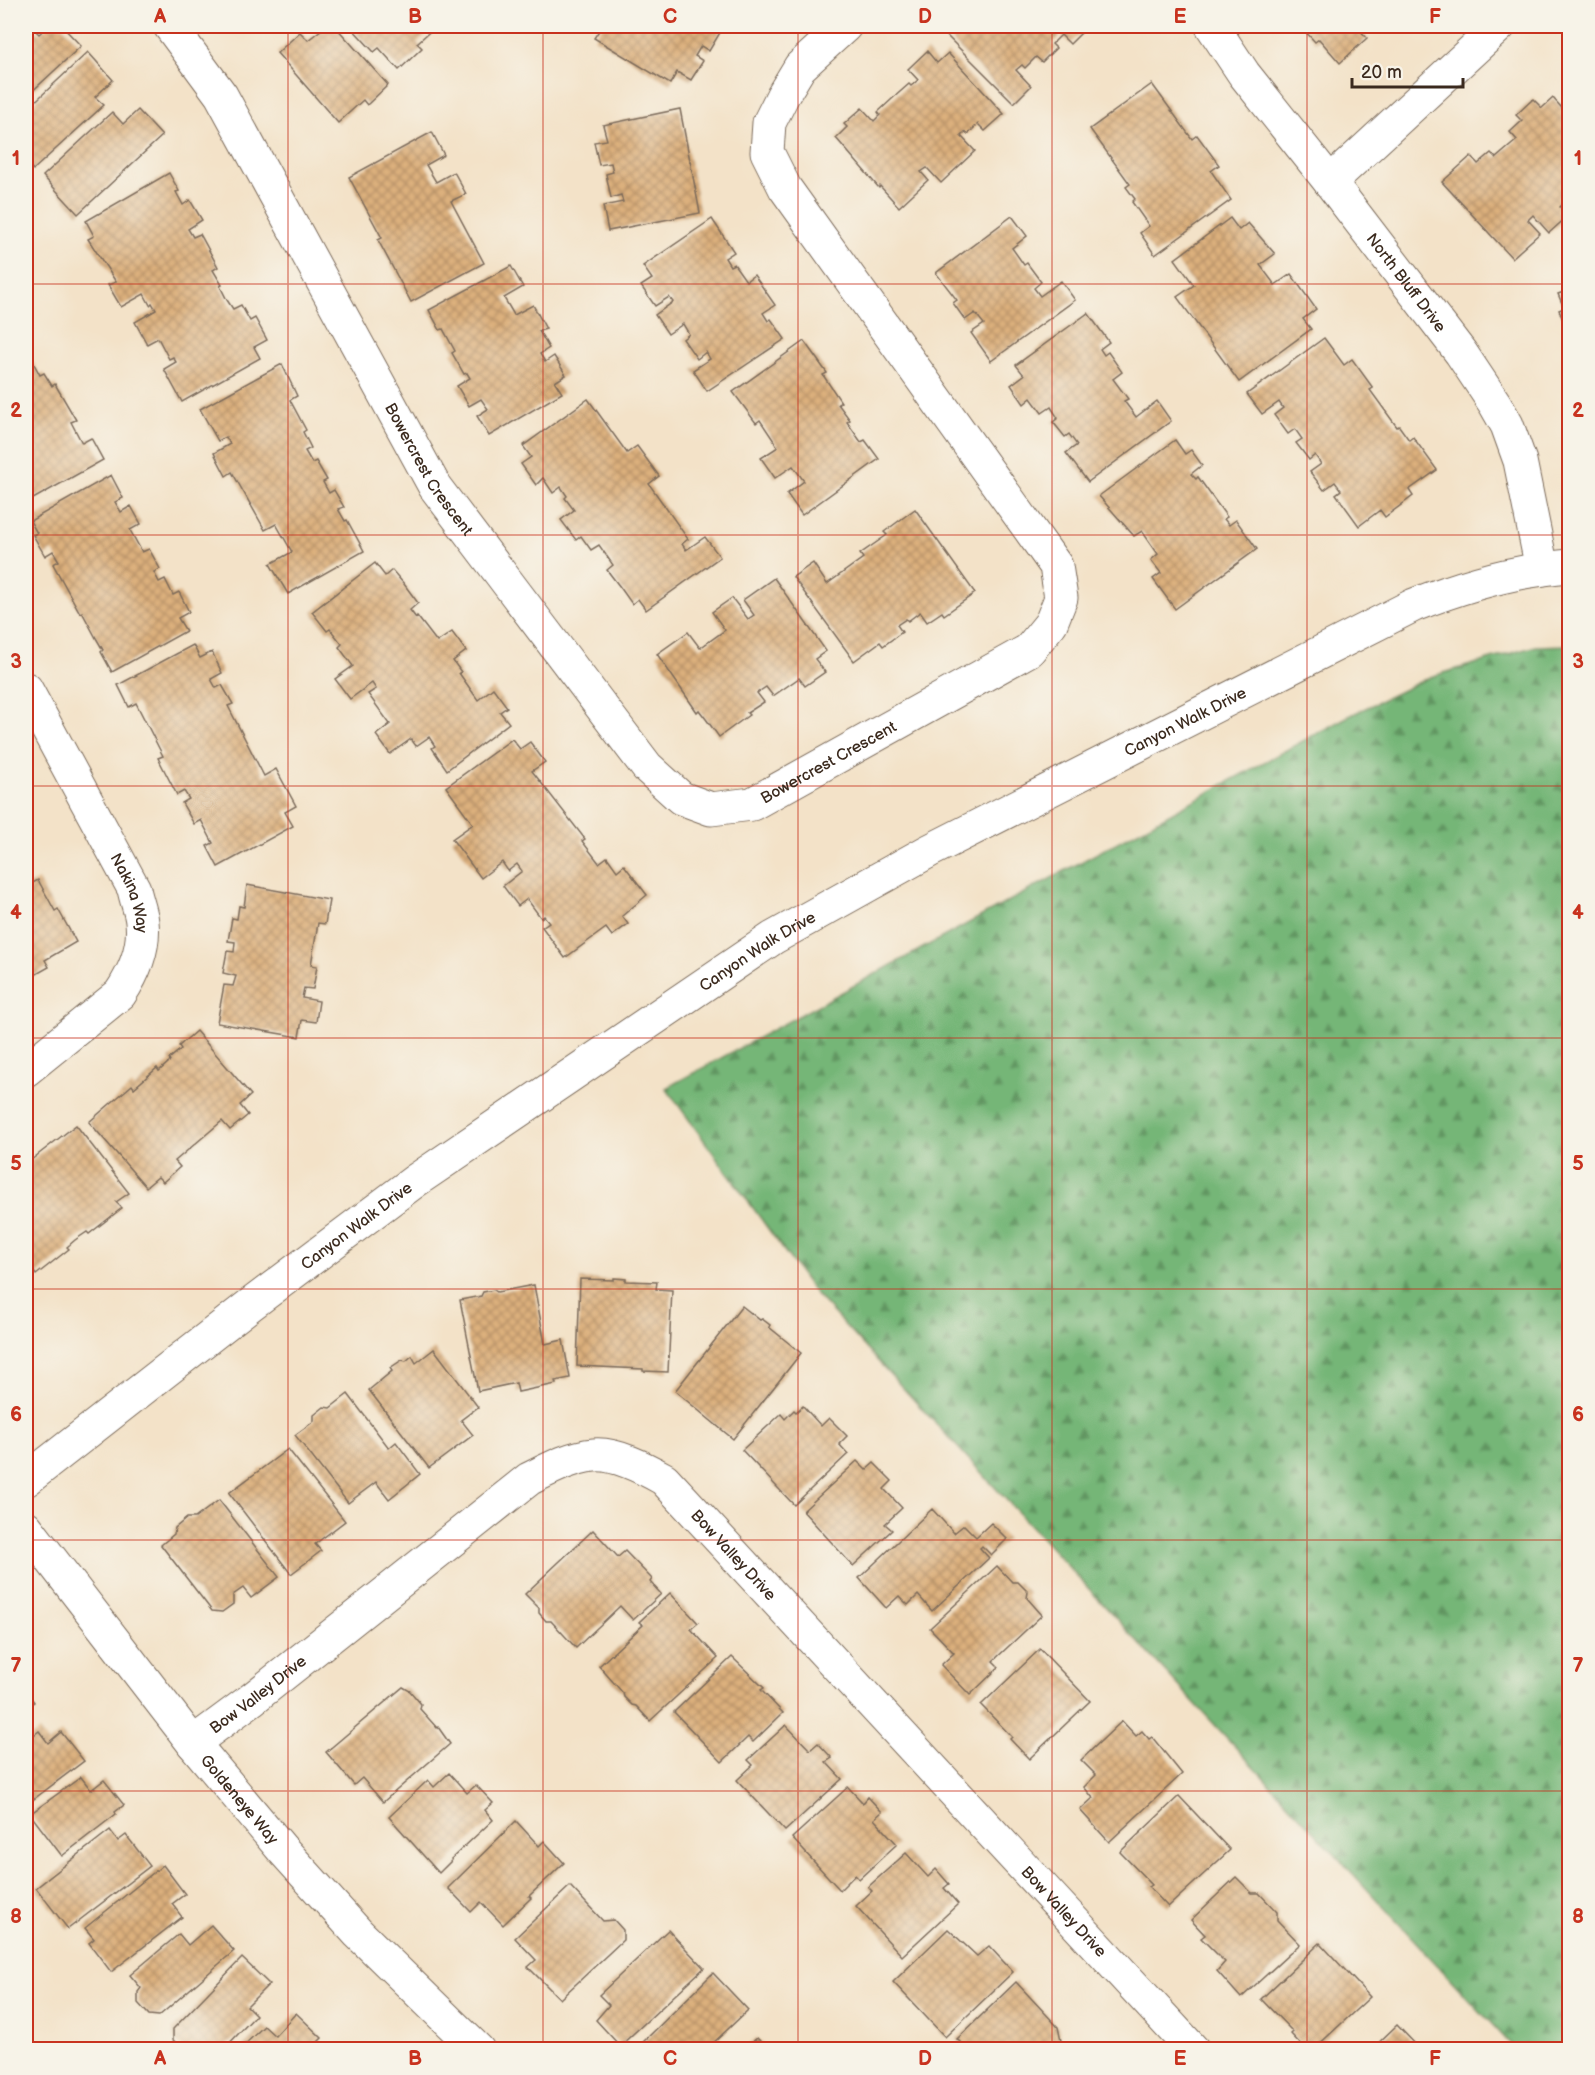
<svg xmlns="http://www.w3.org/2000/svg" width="1595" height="2075" font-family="'Balsamiq Sans',sans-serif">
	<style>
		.forest { fill: url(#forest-firs); stroke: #58704a; stroke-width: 1.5 }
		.building { fill: url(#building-cross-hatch) }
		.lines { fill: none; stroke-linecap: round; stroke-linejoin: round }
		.minor-casing { stroke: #7b6a5a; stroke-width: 35 }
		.minor { stroke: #fff; stroke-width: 33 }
		.grid { fill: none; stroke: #c8321e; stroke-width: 1.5; stroke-opacity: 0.55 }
		.labels { text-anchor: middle; stroke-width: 4.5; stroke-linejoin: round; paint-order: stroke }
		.street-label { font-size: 16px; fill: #3b2a1e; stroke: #f7f3e8 }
		.neatline { fill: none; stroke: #c8321e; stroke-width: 2 }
		.grid-label { font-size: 20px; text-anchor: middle; font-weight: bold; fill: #c8321e }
	</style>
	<defs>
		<pattern id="forest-firs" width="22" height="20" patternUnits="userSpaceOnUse" patternTransform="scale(1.5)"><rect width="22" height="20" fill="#75b677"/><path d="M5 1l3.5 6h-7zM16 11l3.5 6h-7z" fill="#619461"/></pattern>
		<pattern id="building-cross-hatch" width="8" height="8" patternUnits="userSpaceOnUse" patternTransform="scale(1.5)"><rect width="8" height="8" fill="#dcb07d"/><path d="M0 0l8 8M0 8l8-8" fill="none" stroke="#b48f66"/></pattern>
	</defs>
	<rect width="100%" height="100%" fill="#f7f3e8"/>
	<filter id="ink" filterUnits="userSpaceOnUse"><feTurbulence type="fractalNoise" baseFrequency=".0167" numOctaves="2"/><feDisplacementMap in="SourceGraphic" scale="12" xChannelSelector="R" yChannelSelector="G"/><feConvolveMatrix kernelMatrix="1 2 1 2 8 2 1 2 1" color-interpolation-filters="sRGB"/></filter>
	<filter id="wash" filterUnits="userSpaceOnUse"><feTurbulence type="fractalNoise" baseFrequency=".008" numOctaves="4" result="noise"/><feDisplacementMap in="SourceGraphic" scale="24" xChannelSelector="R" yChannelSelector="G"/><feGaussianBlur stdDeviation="1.35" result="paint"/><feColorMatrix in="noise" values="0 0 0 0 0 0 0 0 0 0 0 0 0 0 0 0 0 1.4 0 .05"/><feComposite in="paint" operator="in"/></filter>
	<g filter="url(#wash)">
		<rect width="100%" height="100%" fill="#f3e2c8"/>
		<!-- forest -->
		<path class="forest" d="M1569 645 1570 2049 1516 2050 814 1292 666 1088 1347 717 1430 677 1536 646Z"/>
		<g id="blocks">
			<!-- building -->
			<g class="building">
				<path d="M31 26 39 34 48 26H62L81 46 26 97V30Z"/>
				<path d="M326 26H335L388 85 367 105 363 100 338 123 277 53 300 32 308 40Z"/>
				<path d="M350 26H436L417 43 422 48 399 70 379 48 374 52Z"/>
				<path d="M602 26H724L709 51 701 46 695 56 703 61 691 80 677 72 670 84 594 38Z"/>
				<path d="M958 26H1081L1085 29 1070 44 1061 35 1052 44 1056 48 1042 62 1036 57 1025 68 1022 65 1016 70 1031 86 1014 103 947 36Z"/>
				<path d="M1304 26H1356L1367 38 1340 63 1319 39 1315 42 1304 30 1306 27Z"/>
				<path d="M927 51 937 63 948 53 1004 114 985 131 978 124 968 134 965 132 961 136 975 151 941 183 927 168 921 172 928 180 899 207 880 186 879 188 836 138 847 127 844 124 862 108 874 121 880 115 878 112 892 99 909 84 911 86 918 80 908 69Z"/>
				<path d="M88 52 113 80 95 97 104 105 33 170 26 161V110Z"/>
				<path d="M1152 84 1192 139 1197 135 1219 165 1211 171 1231 200 1155 255 1140 233 1149 226 1132 202 1135 199 1126 187 1130 184 1090 129Z"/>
				<path d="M1553 98 1569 116V198L1560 207 1569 215 1549 233 1533 215 1528 220 1540 233 1512 258 1442 182 1471 156 1478 164 1491 153 1496 158 1517 140 1510 132 1522 121 1516 115 1533 99 1542 108Z"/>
				<path d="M680 109 700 213 608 231 603 206 623 202 621 195 611 198 606 174 613 172 611 163 599 165 594 142 607 140 603 125Z"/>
				<path d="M138 110 162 136 78 214 43 176 112 112 123 124Z"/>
				<path d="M432 132 444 155 426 165 436 182 454 172 466 194 451 201 484 263 411 302 378 240 382 238 349 177Z"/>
				<path d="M169 173 179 191 176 192 183 205 190 200 202 220 188 229 193 237 200 234 218 267 213 270 222 285 220 286 227 300 233 309 241 305 250 321 255 318 267 340 254 347 260 358 182 402 164 369 176 362 173 357 169 359 158 338 147 344 135 322 156 310 152 303 150 305 144 294 121 307 108 285 116 282 88 239 94 236 86 221Z"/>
				<path d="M1012 216 1027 236 1012 248 1024 265 1027 263 1041 282 1034 288 1040 296 1061 281 1075 300 991 361 971 333 984 324 975 313 965 320 953 303 957 300 936 273Z"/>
				<path d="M1230 218 1239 230 1248 223 1275 254 1260 265 1275 285 1291 274 1316 309 1303 319 1311 329 1239 382 1177 297 1194 285 1175 259Z"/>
				<path d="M712 219 734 252 725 258 730 266 734 264 746 281 754 275 775 305 763 313 768 321 771 319 785 339 707 391 693 370 710 359 706 352 697 359 683 339 689 334 683 324 668 334 655 315 673 302 669 297 655 306 641 286 652 279 643 266Z"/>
				<path d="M511 266 523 287 504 298 514 315 533 305 546 329 539 331 549 348 540 354 545 362 554 356 566 375 555 382 562 393 489 436 477 416 488 409 481 399 469 406 457 386 470 378 467 373 464 374 452 353 455 351 443 329 440 330 429 310Z"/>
				<path d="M1569 290V335L1559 310 1564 308 1558 294Z"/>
				<path d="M1088 313 1109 342 1100 349 1104 355 1108 352 1122 372 1113 379 1128 399 1124 401 1136 417 1157 401 1171 421 1088 482 1066 453 1077 445 1069 434 1065 437 1053 422 1058 418 1051 407 1042 413 1031 398 1024 404 1011 385 1024 375 1016 365Z"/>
				<path d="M1324 338 1344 365 1352 359 1373 388 1370 390 1397 427 1399 426 1409 440 1413 437 1437 470 1409 490 1413 496 1385 517 1380 510 1359 526 1336 494 1341 490 1335 482 1324 490 1310 472 1321 464 1315 455 1309 460 1296 443 1302 439 1295 429 1288 434 1274 415 1283 408 1279 402 1262 414 1247 394Z"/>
				<path d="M26 339 30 347 26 349 40 375 44 373 52 386 55 384 76 420 71 422 82 443 91 438 103 460 26 503Z"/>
				<path d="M804 341 827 373 823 375 841 402 838 404 850 420 847 422 861 442 865 440 879 459 802 515 787 494 804 481 793 466 775 478 761 458 778 447 760 420 756 423 733 392Z"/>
				<path d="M282 364 297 396 290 400 306 430 303 432 311 448 305 451 312 463 316 461 327 480 323 482 329 493 334 490 344 507 338 509 345 521 347 520 364 551 288 594 270 564 292 552 276 524 265 530 232 472 226 476 214 453 230 444 226 437 218 441 200 409Z"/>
				<path d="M588 399 627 453 637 446 659 476 649 484 688 539 682 544 686 550 705 537 720 557 646 610 638 599 632 604 620 587 607 570 613 565 599 545 591 550 581 536 576 540 561 520 574 510 565 498 567 496 561 487 553 493 543 478 536 485 521 464 531 457 523 446Z"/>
				<path d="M1175 440 1185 454 1191 450 1202 465 1191 474 1196 479 1198 477 1213 498 1227 517 1224 519 1229 525 1236 520 1257 549 1175 609 1153 579 1161 573 1151 560 1158 554 1142 531 1134 536 1099 496Z"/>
				<path d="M111 475 123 498 115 502 121 512 131 506 141 524 130 530 142 552 149 549 160 569 154 572 159 582 165 579 173 595 179 592 189 612 178 618 186 631 112 672 101 652 103 650 96 638 82 612 80 613 53 564 59 561 53 551 45 556 33 535 37 533 30 521Z"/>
				<path d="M915 509 975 593 944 615 942 612 927 622 920 612 908 621 906 619 897 625 902 632 883 646 880 642 854 661 793 577 813 563 827 584 863 558 860 554 887 535 884 532Z"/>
				<path d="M375 563 385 576 392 570 404 584 418 603 410 610 416 618 417 616 437 642 452 632 466 651 453 661 461 672 459 673 478 700 493 688 507 707 500 712 509 723 447 770 432 748 435 746 429 737 416 746 411 739 390 754 376 735 390 724 368 694 376 689 372 683 350 699 335 679 353 666 339 647 342 644 330 629 327 631 312 612Z"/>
				<path d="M774 578 826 651 815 659 825 672 805 686 799 678 773 696 766 687 757 693 764 702 747 713 749 715 719 737 706 719 699 710 697 712 657 654 688 632 700 648 725 630 712 612 732 598 748 619 754 615 743 600Z"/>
				<path d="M193 645 200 658 212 652 222 673 211 679 216 688 222 685 233 704 228 706 264 776 276 769 296 806 285 812 293 826 218 867 207 846 213 843 201 820 194 824 182 803 189 799 184 791 177 795 158 758 163 756 136 703 129 707 118 685Z"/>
				<path d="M512 739 520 749 530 742 545 762 532 771 585 839 582 841 599 863 607 857 617 871 624 865 647 895 622 916 628 924 612 936 606 928 565 958 542 927 549 922 544 916 541 918 527 899 518 906 503 886 522 871 517 864 508 871 502 862 481 878 452 839 473 824 446 787Z"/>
				<path d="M26 879 29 885 38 880 55 911 58 909 76 942 45 960 49 967 26 980Z"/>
				<path d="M247 885 329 900 325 924 318 923 311 965 317 966 313 989 304 988 302 998 319 1001 316 1022 302 1020 299 1037 217 1023 224 985 233 986 236 976 223 973 227 951 234 952 235 942 228 941 232 918 237 919 239 906 244 907Z"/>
				<path d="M196 1031 251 1095 240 1105 248 1115 230 1130 222 1121 175 1161 180 1167 163 1182 158 1177 146 1187 89 1122 132 1085 134 1088 157 1068 159 1071 170 1061 169 1059 181 1049 179 1046Z"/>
				<path d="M76 1125 129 1193 116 1202 122 1208 89 1234 87 1232 75 1240 67 1247 69 1249 36 1275 32 1269 26 1274V1164Z"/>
				<path d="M614 1278 626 1279V1281L657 1282 656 1289 672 1290 668 1372 643 1371V1369L577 1366 580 1279 614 1280Z"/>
				<path d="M534 1285 545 1344 563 1340 570 1378 555 1381 556 1384 518 1392 516 1383 478 1391 460 1300 481 1296 483 1292 494 1290 497 1292Z"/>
				<path d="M742 1306 760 1320 762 1319 770 1325 769 1327 801 1353 733 1439 675 1391Z"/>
				<path d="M434 1349 478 1407 461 1420 473 1435 429 1468 369 1390 392 1371 390 1368 402 1360 406 1361 412 1356 416 1363Z"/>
				<path d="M348 1394 389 1448 396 1442 420 1474 389 1499 376 1482 348 1503 295 1435 314 1421V1415L324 1407 330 1408Z"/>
				<path d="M803 1406 821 1426 829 1418 847 1436 839 1444 848 1454 794 1505 742 1450 781 1414 785 1419 794 1410 796 1412Z"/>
				<path d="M288 1449 345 1521 315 1544 321 1551 291 1574 229 1493Z"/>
				<path d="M857 1461 866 1470 874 1463 892 1481 884 1489 902 1508 885 1524 892 1530 853 1566 803 1511Z"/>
				<path d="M219 1500 279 1577 251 1598 243 1588 233 1595V1604L222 1612 212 1611 161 1545 174 1534 175 1528 187 1518H195Z"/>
				<path d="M932 1509 954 1533 964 1525 976 1537 991 1523 1007 1539 991 1555 982 1546 980 1548 989 1558 932 1611 918 1595 908 1605 899 1596 886 1608 859 1578Z"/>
				<path d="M593 1530 618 1557 625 1551 652 1579 650 1582 661 1594 633 1620 620 1606 576 1648 551 1621H546L539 1613V1608L525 1594Z"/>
				<path d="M997 1566 1012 1582H1018L1028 1592 1027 1598 1042 1615 993 1661 999 1667 970 1695 941 1665 954 1653 930 1628Z"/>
				<path d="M670 1593 698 1623 691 1629 718 1658 650 1721 636 1706 632 1705 624 1697 623 1693 599 1666 643 1625 639 1622Z"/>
				<path d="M1040 1649 1090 1701 1029 1759 1010 1739 1012 1737 981 1705Z"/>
				<path d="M732 1657 764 1688 761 1690 783 1713 753 1742 748 1737 722 1762 674 1712Z"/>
				<path d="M403 1687 410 1691 421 1704 420 1709 437 1728 438 1727 450 1744 383 1802 362 1778 354 1785 326 1752Z"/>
				<path d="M26 1691 34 1702 26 1709Z"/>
				<path d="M1122 1721 1136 1736 1142 1731 1149 1739 1152 1737 1182 1774 1109 1842 1080 1810 1093 1798 1084 1787 1096 1775 1081 1760Z"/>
				<path d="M786 1725 810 1750 818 1743 832 1758 826 1762 842 1779 785 1831 737 1780 753 1765 748 1760Z"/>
				<path d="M39 1731 48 1743 61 1732 84 1761 26 1805V1741Z"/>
				<path d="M449 1773 467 1793 476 1785 493 1803 485 1810 493 1820 451 1859 452 1860 439 1873 389 1817 428 1780 434 1787Z"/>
				<path d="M81 1777 91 1790 104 1780 124 1805 115 1812 116 1814 62 1856 30 1814Z"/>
				<path d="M848 1787 863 1803 868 1797 882 1812 874 1819 897 1844 859 1879 855 1875 840 1890 792 1838Z"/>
				<path d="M1179 1796 1230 1850 1168 1907 1149 1887 1152 1885 1120 1852Z"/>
				<path d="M516 1821 539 1846 544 1841 564 1863 529 1896 531 1898 503 1925 481 1902 471 1912 448 1888Z"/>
				<path d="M110 1830 118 1841 126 1835 150 1866 68 1929 36 1888Z"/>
				<path d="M906 1853 928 1877 936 1869 949 1884 944 1888 958 1904 902 1956 856 1906 872 1891 868 1887Z"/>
				<path d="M163 1865 185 1894 172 1904 182 1917 111 1972 89 1943 94 1939 85 1928Z"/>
				<path d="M1236 1877 1252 1893H1259L1277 1912V1920L1300 1944 1241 1998 1217 1971 1225 1962 1201 1938 1205 1935 1191 1920Z"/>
				<path d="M570 1886 603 1921 614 1920 623 1930V1940L560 1999 528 1967 536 1960 515 1938Z"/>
				<path d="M211 1925 234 1951 159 2016 149 2015 138 2003V1992L141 1988 130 1975 179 1934 188 1945Z"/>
				<path d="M948 1929 977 1956 989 1946 1013 1972 945 2037 893 1982Z"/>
				<path d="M668 1930 704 1968 620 2046 596 2020 609 2005 599 1995Z"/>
				<path d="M1320 1943 1370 1997 1314 2049H1305L1291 2034 1293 2032 1261 1999Z"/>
				<path d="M242 1958 269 1984 247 2006 256 2015 224 2049H183L173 2040V2029Z"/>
				<path d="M713 1973 748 2010 707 2049H636Z"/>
				<path d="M1016 1982 1058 2027 1061 2041 1052 2049H967L957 2039Z"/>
				<path d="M296 2013 322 2038 311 2049H240L264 2026 275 2036Z"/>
				<path d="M1397 2025 1420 2049H1372Z"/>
				<path d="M757 2038 768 2049H744Z"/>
			</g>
		</g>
	</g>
	<g filter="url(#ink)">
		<use href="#blocks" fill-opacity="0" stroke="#7b6a5a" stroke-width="1.5"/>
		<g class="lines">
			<!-- minor casing -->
			<g class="minor-casing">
				<g id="minor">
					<path id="s1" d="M170 26 221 95 435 487 647 767 681 798 711 809 752 804 1029 650 1051 623 1061 598 1056 566 785 188 767 152 769 123 783 95 800 67 845 26"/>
					<path id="s2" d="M1212 26 1244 74 1330 182 1461 353 1495 404 1507 425 1520 461 1542 569"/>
					<path d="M1330 182 1499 26"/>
					<path id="s3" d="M26 689 134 889C136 900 141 911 142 922 145 948 134 973 120 994L26 1070"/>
					<path id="s4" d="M26 1480 250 1305 415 1181 773 938 929 851 1414 605C1464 585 1515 570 1570 566"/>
					<path id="s5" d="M26 1527 193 1743 282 1849 358 1933 478 2050"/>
					<path id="s6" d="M193 1743 251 1700 529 1479C549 1469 571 1457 594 1455 616 1453 646 1469 664 1479L1193 2050"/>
				</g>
			</g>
			<!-- minor -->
			<use href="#minor" class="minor"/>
		</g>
	</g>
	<!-- grid -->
	<path class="grid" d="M288 26V2050M543 26V2050M798 26V2050M1052 26V2050M1307 26V2050M26 284H1570M26 535H1570M26 786H1570M26 1038H1570M26 1289H1570M26 1540H1570M26 1791H1570"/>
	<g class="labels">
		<!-- street labels -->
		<g class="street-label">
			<text dy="6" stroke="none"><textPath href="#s2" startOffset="322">North Bluff Drive</textPath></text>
			<text dy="6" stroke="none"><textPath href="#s1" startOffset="514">Bowercrest Crescent</textPath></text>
			<text dy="6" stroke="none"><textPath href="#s4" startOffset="1389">Canyon Walk Drive</textPath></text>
			<text dy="6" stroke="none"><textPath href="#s1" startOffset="1090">Bowercrest Crescent</textPath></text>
			<text dy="6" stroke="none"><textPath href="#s3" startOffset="230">Nakina Way</textPath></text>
			<text dy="6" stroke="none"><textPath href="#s4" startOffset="903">Canyon Walk Drive</textPath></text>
			<text dy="6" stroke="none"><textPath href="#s4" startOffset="417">Canyon Walk Drive</textPath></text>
			<text dy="6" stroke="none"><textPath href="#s6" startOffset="675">Bow Valley Drive</textPath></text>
			<text dy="6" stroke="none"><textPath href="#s6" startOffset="81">Bow Valley Drive</textPath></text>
			<text dy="6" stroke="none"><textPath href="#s5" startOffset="346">Goldeneye Way</textPath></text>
			<text dy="6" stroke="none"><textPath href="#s6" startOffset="1161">Bow Valley Drive</textPath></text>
		</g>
	</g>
	<!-- margin -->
	<rect width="1595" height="2075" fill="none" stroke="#f7f3e8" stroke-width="66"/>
	<!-- scale -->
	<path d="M1352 78v9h111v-9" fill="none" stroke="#3b2a1e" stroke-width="3"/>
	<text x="1361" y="78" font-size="18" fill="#3b2a1e" stroke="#f7f3e8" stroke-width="4.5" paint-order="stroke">20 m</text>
	<rect x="33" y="33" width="1529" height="2009" class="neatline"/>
	<g class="grid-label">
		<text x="160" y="23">A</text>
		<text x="415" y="23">B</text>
		<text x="670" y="23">C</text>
		<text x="925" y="23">D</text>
		<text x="1180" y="23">E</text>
		<text x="1435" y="23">F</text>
		<text x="16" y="165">1</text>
		<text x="1578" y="165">1</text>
		<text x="16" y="417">2</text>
		<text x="1578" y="417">2</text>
		<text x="16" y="668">3</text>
		<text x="1578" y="668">3</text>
		<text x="16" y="919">4</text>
		<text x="1578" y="919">4</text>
		<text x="16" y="1170">5</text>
		<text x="1578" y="1170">5</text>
		<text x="16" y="1421">6</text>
		<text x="1578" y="1421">6</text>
		<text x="16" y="1672">7</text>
		<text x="1578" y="1672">7</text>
		<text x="16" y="1923">8</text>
		<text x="1578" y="1923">8</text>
		<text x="160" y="2065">A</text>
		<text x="415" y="2065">B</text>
		<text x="670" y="2065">C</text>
		<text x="925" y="2065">D</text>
		<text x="1180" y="2065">E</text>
		<text x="1435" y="2065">F</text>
	</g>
</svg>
